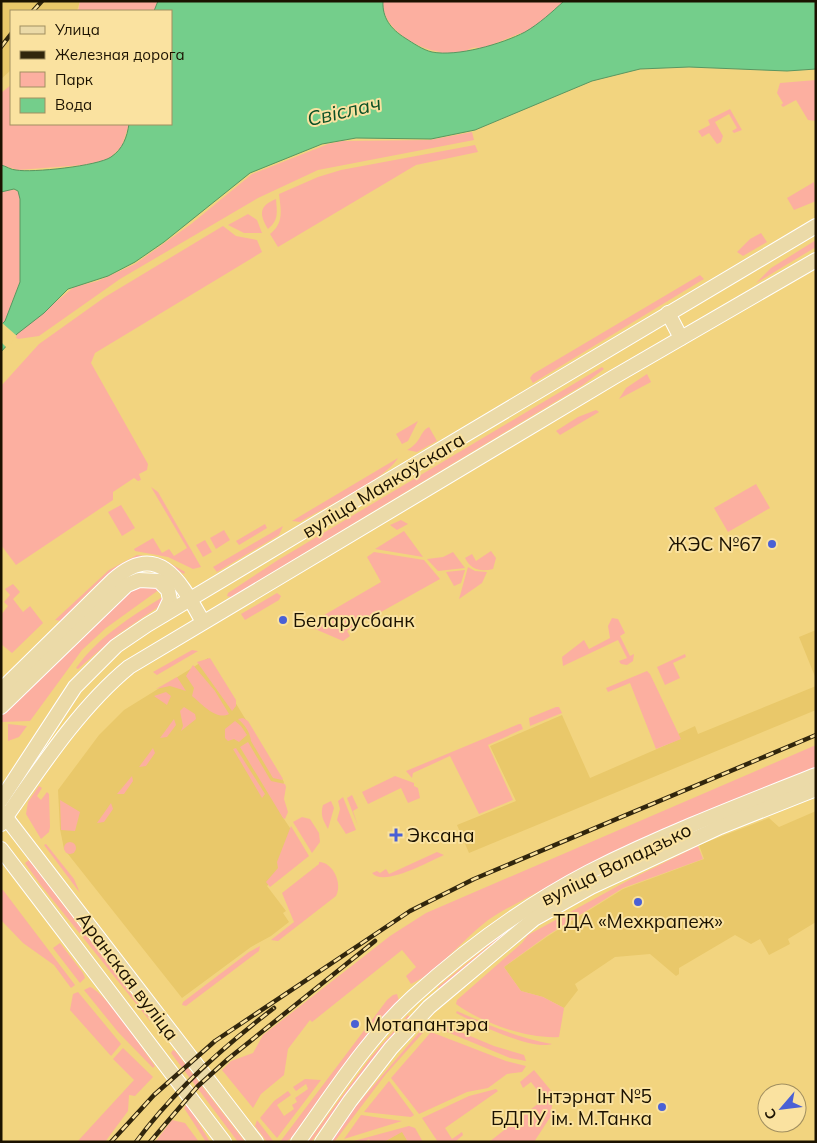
<svg xmlns="http://www.w3.org/2000/svg" width="817" height="1143" font-family="Mulish,sans-serif">
	<style>
		.built { fill: #e9c86a }
		.green { fill: #fcafa0 }
		.water { fill: #74ce8b; stroke: #599661 }
		.pier { fill: #f2d47f }
		.lines { fill: none; stroke-linecap: round; stroke-linejoin: round }
		.major-casing { stroke: #fff; stroke-width: 16 }
		.major { stroke: #ebdaa8; stroke-width: 14 }
		.rail-casing { stroke: #31260d; stroke-width: 4.5 }
		.rail { stroke: #fae2a0; stroke-width: 2.5; stroke-dasharray: 8; stroke-linecap: butt }
		.poi-dot { fill: #4a60d5; stroke: #fae2a0; stroke-width: 2 }
		.labels { text-anchor: middle; stroke-width: 4; stroke-linejoin: round; paint-order: stroke }
		.street-label { font-size: 19px; fill: #1b1200; stroke: #fae2a0 }
		.poi-label { font-size: 19px; fill: #1b1200; stroke: #fae2a0; text-anchor: start }
		.water-label { font-size: 20px; font-style: italic; fill: #0c5026; stroke: #fae2a0 }
	</style>
	<rect width="100%" height="100%" fill="#f2d47f"/>
	<!-- built -->
	<g class="built">
		<path d="M1 1H80L77 11H11V70L1 79Z"/>
		<path d="M816 630V679L799 637Z"/>
		<path d="M208 658 284 782 278 803 282 816 308 855 267 886 286 911 283 913 289 922 271 936 251 947 182 998 64 849 60 829 58 790 99 735 124 710Z"/>
		<path d="M816 686V710L469 853 457 825 516 801 490 746 562 715 590 778 680 739 678 734 695 726 698 734Z"/>
		<path d="M816 811V922L788 939 790 944 769 955 760 939 751 944 735 935 679 968V974L676 976 650 954 615 957 575 984 578 990 564 1008 543 997 521 991 504 967 548 936 623 889 704 859 699 845 769 818 779 827Z"/>
		<path d="M402 1131 408 1142H384Z"/>
	</g>
	<!-- green -->
	<g class="green">
		<path d="M80 1H158L154 11H78Z"/>
		<path d="M382 1H568L525 34 521 33 481 49C473 45 469 50 462 53 457 56 448 55 442 56L440 52C415 48 383 29 382 1Z"/>
		<path d="M816 80V121L808 120 796 100 783 107 781 105 783 103 777 93 780 83Z"/>
		<path d="M11 85V124H129L122 146 110 158 103 161 83 165 18 170 1 165V93Z"/>
		<path d="M730 109 742 130 734 133 732 131 737 128 729 114 715 122 723 136 721 142 717 144 709 133 702 137 698 131 710 125 708 120Z"/>
		<path d="M472 132 474 140 318 170 258 198 120 279 39 336 18 339 14 336 74 287 98 281 135 264 191 224 252 174 328 144 342 141 429 140Z"/>
		<path d="M475 145 478 152 416 165 278 247 270 234C284 223 281 211 279 194L318 177 341 170Z"/>
		<path d="M814 182 816 201 794 210 787 198Z"/>
		<path d="M10 189 18 191 20 199 22 259 20 281 5 321 1 325V192Z"/>
		<path d="M276 199C277 213 279 220 268 229 259 214 259 206 276 199Z"/>
		<path d="M248 214 257 220 262 233H244L228 225Z"/>
		<path d="M223 226 236 236 257 240 262 252 95 353 91 363 148 464 147 470 139 474 141 480 138 481 134 478 113 492V500L16 565 1 545V386L39 344 105 297Z"/>
		<path d="M761 233 767 242 743 256 737 252 750 239Z"/>
		<path d="M816 240V247L756 283 771 268Z"/>
		<path d="M700 275 704 279 533 383 530 378 533 374Z"/>
		<path d="M602 367 604 369 583 385 231 597 227 596 228 593 278 560Z"/>
		<path d="M647 374 651 382 619 399 626 388Z"/>
		<path d="M596 410 599 412 560 435 556 431 578 417Z"/>
		<path d="M418 421 408 441 402 444 396 434Z"/>
		<path d="M429 427 437 441 417 452 407 450C422 442 419 432 429 427Z"/>
		<path d="M398 458C386 479 323 508 300 522L292 521Z"/>
		<path d="M756 484 770 508 728 532 714 508Z"/>
		<path d="M151 487 158 492 201 567 193 569 168 557 135 551 134 549 153 538 162 553 169 549 174 556 187 548Z"/>
		<path d="M121 505 135 528 122 536 108 512Z"/>
		<path d="M401 520 408 524 397 530 390 525Z"/>
		<path d="M265 524 267 528 239 545 236 541Z"/>
		<path d="M283 526 279 535 217 572 213 567Z"/>
		<path d="M224 530 230 540 216 549 210 538Z"/>
		<path d="M404 531 423 557 375 549Z"/>
		<path d="M205 540 212 552 203 557 196 545Z"/>
		<path d="M491 551 496 558 493 569C481 572 471 570 465 558L472 554 476 561Z"/>
		<path d="M374 552 424 560 440 579 347 631 350 636 343 641 308 626 307 625 381 582 367 557Z"/>
		<path d="M453 552 465 568 438 571 427 559 443 557Z"/>
		<path d="M137 555 161 558 185 572 184 574C170 565 157 557 141 557 116 559 79 603 61 621L55 620 109 570Z"/>
		<path d="M468 567 475 571 487 572 482 583 459 599Z"/>
		<path d="M465 570 461 583 454 586 446 572Z"/>
		<path d="M13 584 20 592 13 599 23 612 30 606 43 623 12 653 1 644V615L8 606 4 602 10 595 5 589Z"/>
		<path d="M153 585 160 589 106 628 82 650 30 721 1 722V715L131 590 136 587Z"/>
		<path d="M277 593 281 596 279 600 245 620 241 614Z"/>
		<path d="M164 596 161 605 117 635 78 669 76 668C99 636 131 617 164 596Z"/>
		<path d="M612 618 618 619 625 633 620 636 630 656 634 654 633 661 627 665 621 664 619 661 627 658 618 640 563 666 562 657 584 640 589 649 610 638 608 626Z"/>
		<path d="M192 650 198 651 157 675 153 672Z"/>
		<path d="M685 654 686 657 673 663 680 678 665 685 657 667Z"/>
		<path d="M210 658 236 700V706L232 711 197 662Z"/>
		<path d="M193 665 215 691 229 714C216 721 201 703 192 696L194 688 186 676Z"/>
		<path d="M647 671 650 674 681 739 656 749 630 683 608 692 606 688Z"/>
		<path d="M177 677 186 691 170 686 156 689Z"/>
		<path d="M166 692 171 696 167 705 154 696Z"/>
		<path d="M184 707 195 714 196 719 181 731 183 726 180 711Z"/>
		<path d="M556 707H559L562 713 530 726 529 718Z"/>
		<path d="M243 718 248 721 283 779 282 780 273 778 251 741C250 732 245 725 238 719Z"/>
		<path d="M174 719 176 725 167 737 160 738Z"/>
		<path d="M235 721 241 726 247 735 239 742 234 739 228 741 225 738V729Z"/>
		<path d="M8 724 27 726 19 737 8 741Z"/>
		<path d="M519 724H521L523 729 488 745 513 800 479 814 450 756 413 773 412 778 406 771Z"/>
		<path d="M248 742 271 781 285 784 286 787 284 799 288 812 285 819 283 818 240 747Z"/>
		<path d="M816 745V769C710 814 600 856 499 913 469 930 442 970 411 984L406 976 416 967 402 950 312 1022 310 1020 288 1049 284 1075 261 1094 253 1108 222 1070 231 1061 253 1053 263 1035 390 936 426 913Z"/>
		<path d="M153 748 155 753 146 766 139 767Z"/>
		<path d="M236 748 265 794 262 798 233 749Z"/>
		<path d="M132 776 133 781 124 794H117Z"/>
		<path d="M395 776 414 783V786L418 788 420 798 408 803 401 788 368 804 362 792Z"/>
		<path d="M39 786 42 788 37 796 41 800 47 792 49 794 50 827 49 832 41 839 26 814 28 802Z"/>
		<path d="M352 795 358 808 353 811 358 826 347 798Z"/>
		<path d="M343 797 356 830 346 834 337 820 340 809 338 801Z"/>
		<path d="M60 800 80 812 75 831 61 830Z"/>
		<path d="M331 801 334 808 328 829C323 820 320 815 323 805Z"/>
		<path d="M111 803 113 809 104 822 97 823Z"/>
		<path d="M302 817 310 819 319 833 320 842 312 853 293 822Z"/>
		<path d="M721 818 495 944 439 989 438 987 525 916 586 881Z"/>
		<path d="M291 826 309 856 270 887 266 882 278 868 277 862Z"/>
		<circle cx="70" cy="848" r="6"/>
		<path d="M46 844 74 879 80 893 44 845Z"/>
		<path d="M698 846 703 859 623 888 548 935 504 967 521 991 543 997 564 1008 559 1037C527 1039 482 1023 456 1004L457 1000 522 943 528 935 629 880Z"/>
		<path d="M437 852 444 855C428 862 384 887 372 873L377 871 380 873 386 869 389 874Z"/>
		<path d="M29 860 151 1020 150 1021 40 884 25 863Z"/>
		<path d="M319 862C333 862 343 884 336 896L278 941 271 940 294 922 282 893 319 864Z"/>
		<path d="M1 889 3 890 75 985 71 988 54 965 23 943 1 920Z"/>
		<path d="M60 943 83 973 85 978 80 983 53 948Z"/>
		<path d="M260 946 259 951 186 1006 182 1005 183 1002 249 952Z"/>
		<path d="M90 987C105 992 143 1050 155 1066L153 1068 118 1032 84 990Z"/>
		<path d="M78 992 121 1044 111 1056 70 1010 73 994Z"/>
		<path d="M397 994 399 1001 340 1069 292 1137 286 1142H280L387 1000 393 995Z"/>
		<path d="M457 1011C488 1025 518 1038 552 1044 533 1051 474 1023 456 1013Z"/>
		<path d="M408 1015 410 1017 373 1059 311 1142H308L371 1057Z"/>
		<path d="M439 1023 494 1046 524 1055 526 1061 510 1058 440 1029 437 1027Z"/>
		<path d="M429 1026 386 1074 335 1141 332 1140 357 1105 422 1029Z"/>
		<path d="M431 1032 506 1061 526 1066 522 1072 507 1074 488 1088 467 1092 419 1114 391 1078Z"/>
		<path d="M123 1048 153 1077 135 1096 129 1095 128 1111 105 1142H77L134 1080 113 1059Z"/>
		<path d="M173 1050 175 1051 245 1142H238L171 1053Z"/>
		<path d="M534 1070 553 1093 551 1116 534 1142H489L544 1099 531 1082 523 1088 520 1082Z"/>
		<path d="M305 1079 321 1080 277 1138 260 1118 274 1101 288 1091 291 1095 277 1105 284 1116 294 1109 292 1105 297 1102 295 1098 308 1089 306 1084 296 1091 293 1087Z"/>
		<path d="M389 1081 414 1115 411 1117 364 1112Z"/>
		<path d="M496 1089 498 1091 445 1128 452 1139 462 1132 463 1135 455 1142H438L422 1118 469 1096Z"/>
		<path d="M187 1104 210 1142H206L184 1108Z"/>
		<path d="M361 1115 402 1121 344 1139Z"/>
		<path d="M172 1120 185 1123 199 1142H155Z"/>
		<path d="M257 1120 274 1142H267L255 1126Z"/>
		<path d="M409 1126 415 1128 423 1142H408L402 1132 384 1142H370L369 1139 365 1142H350Z"/>
	</g>
	<!-- water -->
	<path class="water" d="M158 1H383C382 18 391 29 405 38 413 43 423 50 432 52 457 57 502 44 525 32 539 24 552 12 564 1H816V69L787 71 689 67 640 69 592 81 475 130 431 139 356 138 322 144 250 173 164 242 135 262 108 276 68 289 44 313 17 334 1 352V325L5 321 20 282V199L18 191 14 189 1 192V165C6 166 11 170 16 170 32 173 98 166 111 157 123 149 127 137 129 124H171V11H154Z"/>
	<!-- pier -->
	<path class="pier" d="M1 322 17 336 7 348 1 342Z"/>
	<g class="lines">
		<!-- major casing -->
		<g class="major-casing">
			<g id="major">
				<path d="M668 313 681 338"/>
				<path d="M1 690 113 580C160 538 182 585 203 622"/>
				<path d="M1 707 127 585 139 580 159 581 168 590 170 600 163 615"/>
				<path d="M1 800 75 687 116 646 147 625 337 511 816 226"/>
				<path d="M1 811 256 1142"/>
				<path d="M1 824C39 770 79 708 129 667L614 377 816 260"/>
				<path d="M1 849 224 1142"/>
				<path d="M298 1142C334 1092 368 1038 413 997 466 949 526 905 589 872 662 835 740 805 816 775"/>
				<path d="M322 1142 350 1101 391 1048 429 1007 534 919 591 887 720 827 816 789"/>
			</g>
		</g>
		<!-- major -->
		<use href="#major" class="major"/>
		<!-- rail casing -->
		<g class="rail-casing">
			<g id="rail">
				<path d="M33 11 42 1"/>
				<path d="M1 47 11 34"/>
				<path d="M111 1142 154 1095 215 1041 410 911 474 879 816 735"/>
				<path d="M136 1142C174 1090 223 1047 274 1008"/>
				<path d="M150 1142 198 1086 228 1059 375 941"/>
			</g>
		</g>
		<!-- rail -->
		<use href="#rail" class="rail"/>
	</g>
	<!-- markers -->
	<g class="poi-dot">
		<circle cx="772" cy="544" r="5"/>
		<circle cx="283" cy="620" r="5"/>
		<path d="M393.5 827.5h5v5h5v5h-5v5h-5v-5h-5v-5h5z"/>
		<circle cx="638" cy="902" r="5"/>
		<circle cx="355" cy="1024" r="5"/>
		<circle cx="662" cy="1107" r="5"/>
	</g>
	<g class="labels">
		<!-- street labels -->
		<g class="street-label">
			<text transform="translate(383 485) rotate(-31)" y="7">вуліца Маякоўскага</text>
			<text transform="translate(616 864) rotate(-26)" y="7">вуліца Валадзько</text>
			<text transform="translate(128 976) rotate(53)" y="7">Аранская вуліца</text>
		</g>
		<!-- poi labels -->
		<g class="poi-label">
			<text x="762" y="551" text-anchor="end">ЖЭС №67</text>
			<text x="293" y="627">Беларусбанк</text>
			<text x="407" y="842">Эксана</text>
			<text x="638" y="928" text-anchor="middle">ТДА «Мехкрапеж»</text>
			<text x="365" y="1031">Мотапантэра</text>
			<text x="652" y="1103" text-anchor="end">Інтэрнат №5<tspan x="652" dy="22">БДПУ ім. М.Танка</tspan></text>
		</g>
		<!-- water labels -->
		<g class="water-label">
			<text transform="translate(344 111) rotate(-13)" y="7">Свіслач</text>
		</g>
	</g>
	<!-- border -->
	<rect width="817" height="1143" fill="none" stroke="#1b1200" stroke-width="5"/>
	<!-- legend -->
	<rect x="10" y="10" width="162" height="115" fill="#fae2a0" stroke="#a18f60"/>
	<rect x="20" y="26" width="25" height="8" fill="#ebdaa8" stroke="#a18f60"/>
	<text x="55" y="35" font-size="15" fill="#1b1200">Улица</text>
	<rect x="20" y="51" width="25" height="8" fill="#31260d" stroke="#a18f60"/>
	<text x="55" y="60" font-size="15" fill="#1b1200">Железная дорога</text>
	<rect x="20" y="72" width="25" height="15" fill="#fcafa0" stroke="#a18f60"/>
	<text x="55" y="85" font-size="15" fill="#1b1200">Парк</text>
	<rect x="20" y="98" width="25" height="15" fill="#74ce8b" stroke="#a18f60"/>
	<text x="55" y="110" font-size="15" fill="#1b1200">Вода</text>
	<!-- north arrow -->
	<g transform="translate(782 1108) rotate(242)"><circle r="24" fill="#fae2a0" stroke="#a18f60"/>
	<path d="M0-4L9 19L0 12L-9 19Z" fill="#4a60d5"/>
	<text y="-8" font-size="14" font-weight="bold" text-anchor="middle" fill="#1b1200">С</text>
	</g>
</svg>
